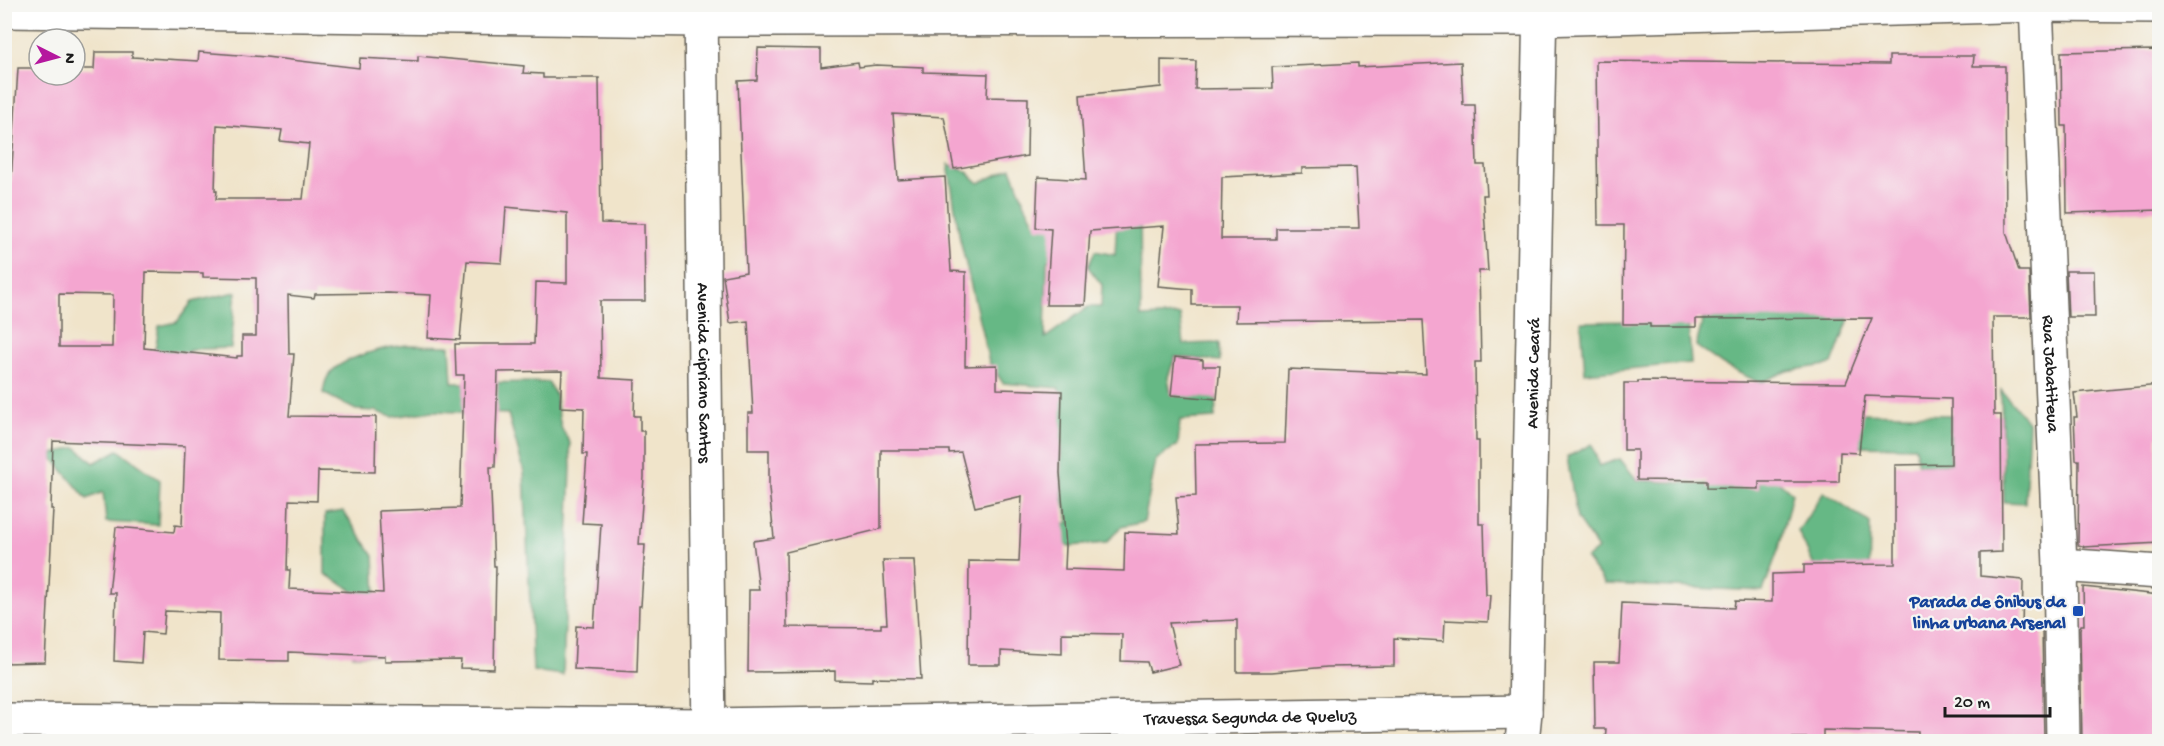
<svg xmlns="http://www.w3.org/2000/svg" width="2164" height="746" font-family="'Gochi Hand',sans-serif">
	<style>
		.green { fill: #7ed89e; stroke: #4d7a5d; stroke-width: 1.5 }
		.forest { fill: #66b885; stroke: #416a50; stroke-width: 1.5 }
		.building { fill: #f4a6d0; fill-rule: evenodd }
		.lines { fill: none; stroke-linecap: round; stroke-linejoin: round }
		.minor-casing { stroke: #666259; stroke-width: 36 }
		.minor { stroke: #fff; stroke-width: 33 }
		.transit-dot { fill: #1a4fb4; stroke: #f6f6f2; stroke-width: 2 }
		.labels { text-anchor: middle; stroke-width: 4.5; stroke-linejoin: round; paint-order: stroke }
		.street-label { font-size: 18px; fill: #1c1c1c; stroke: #f6f6f2 }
		.transit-label { font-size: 18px; font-weight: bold; fill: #164399; stroke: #f6f6f2; text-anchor: end }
	</style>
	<rect width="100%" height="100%" fill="#f6f6f2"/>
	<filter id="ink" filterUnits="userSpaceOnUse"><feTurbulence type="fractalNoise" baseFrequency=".0167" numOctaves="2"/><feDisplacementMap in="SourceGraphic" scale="12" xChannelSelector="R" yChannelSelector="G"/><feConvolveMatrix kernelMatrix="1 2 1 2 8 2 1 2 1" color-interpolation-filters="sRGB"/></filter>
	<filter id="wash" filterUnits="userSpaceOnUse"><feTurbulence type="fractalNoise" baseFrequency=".008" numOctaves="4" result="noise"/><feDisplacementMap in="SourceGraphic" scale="24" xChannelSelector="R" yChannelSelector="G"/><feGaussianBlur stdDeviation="1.35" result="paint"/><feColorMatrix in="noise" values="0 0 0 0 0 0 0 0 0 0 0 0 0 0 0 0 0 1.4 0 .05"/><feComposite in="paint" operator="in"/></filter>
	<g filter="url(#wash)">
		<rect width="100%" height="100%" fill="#f0e4ca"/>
		<!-- green -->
		<path class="green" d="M11 727 159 739V741L5 742 6 734Z"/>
		<!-- forest -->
		<g class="forest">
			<path d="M948 164 967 172 979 183 1011 168 1024 202 1035 224 1060 226 1062 247 1047 262 1045 338 1088 307H1101L1102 285 1088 267 1095 251 1115 255 1118 199 1140 195 1141 317 1180 315 1184 344 1219 343 1220 361 1175 357 1168 377 1171 395 1217 396 1215 418 1180 420 1178 445 1156 460 1144 522 1121 527 1106 543 1070 546 1036 543 1026 530 1069 523 1062 495 1059 388 1003 383 989 362 960 239Z"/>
			<path d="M236 292 231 348 198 349 188 351 185 369 150 358 156 346 159 326 177 322 192 302Z"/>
			<path d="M1852 311 1832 364 1787 371 1760 383 1723 365 1696 346 1703 319Z"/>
			<path d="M1688 320 1691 363 1585 373 1581 322Z"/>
			<path d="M408 345 450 346 452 383 548 382 555 394 561 427 570 443 571 467 563 675 533 671 524 472 508 414 433 411 392 417 375 411 356 410 323 393C324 387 325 379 329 375 339 358 389 346 408 345Z"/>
			<path d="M2001 390 2029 423 2025 503 2004 502Z"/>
			<path d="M1854 413 1951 415 1950 464 1918 465 1915 447 1850 446Z"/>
			<path d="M1592 444 1599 466 1620 459 1637 480 1759 488V464L1792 493 1779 548 1763 591 1605 584 1586 559 1598 549 1577 519 1567 457Z"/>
			<path d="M76 447 94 463 118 450 160 480 158 525 106 522 103 492 87 499 50 455Z"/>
			<path d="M1824 492 1870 523 1869 590H1825L1798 531Z"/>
			<path d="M343 511 374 556 379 655H353L351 589 325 574V514Z"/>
		</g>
		<g id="blocks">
			<!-- building -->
			<g class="building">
				<path d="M758 48 821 49V67L858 62 859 67 876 65 923 67V72L988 74 987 97 1028 98 1027 156 954 169 944 117 893 114 898 180 945 177 951 271 966 272 965 366 997 365V389L1062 391 1060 473 1066 546 1065 569 1124 571 1125 532 1179 534 1176 497 1196 496 1195 444 1285 443 1288 369 1426 374 1423 320 1236 322 1237 305H1192V289L1158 286 1164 226 1090 231 1085 305H1046L1051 229 1036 228 1038 177 1086 180 1080 95 1161 87V60L1196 61 1195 89 1273 88 1272 67 1358 63V67L1461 62 1463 105H1475L1477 165H1485L1487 195H1483L1488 271H1479L1481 362H1475L1476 441H1479V524H1484L1486 595H1490L1488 622 1445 620 1444 641 1394 638V666L1327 667 1272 672H1237V620L1169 623 1179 665 1150 672 1147 662 1121 661 1122 634 1062 633V654L1001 651V665H968L969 561 1019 562 1022 496 975 507 961 452 949 453V450H881V529L786 552 787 627 881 628V624H887L883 560H914L921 679 872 678V681L835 680V671L748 672 749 590H759L753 541 774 538 769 489V450H748V413H753L748 321 730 323 723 276 746 272 738 81 757 80ZM1356 167 1359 228H1276V239H1221L1222 177 1302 173V168Z"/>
				<path d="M2155 50 2154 62 2160 63V210L2067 213 2066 126H2062L2061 52Z"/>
				<path d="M95 52H132V57L198 61 199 52 266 57 359 68 360 58 418 61V56L524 66 523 73 543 74V78H599L601 223 644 224 645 301H600L601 378 635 380 634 416H640V431H644V477L639 545H645L641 606H639L637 672 574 669 576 626 594 627 601 524 582 523 587 454H583L584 408 560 407 562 371 498 372 495 467H490L494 566H496L494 669 460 668 461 660 385 661V656L289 652V661L219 660 220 613 165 611 163 634 143 632 141 663 114 661 116 593H109L116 527 174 532 175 525 182 526 185 446 53 441 51 509H53L45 662 4 663V215H9L18 68H39V75H75V69H94ZM217 125 282 130 280 141 309 144 303 199H216L217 191H215ZM506 207 567 213V283L536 282 534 344H455L456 375H464L460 508 379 511 383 593 289 589 290 570H287L289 500 317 501 318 471 375 472 376 417 289 416 294 354H289L288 295 314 298 315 294 388 293 431 295 428 338 460 340 467 261 502 263ZM146 272 203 273V277L256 278V336H242V356H237V358L144 348ZM59 294 113 295 112 347H59Z"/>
				<path d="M1889 56H1974L1973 66H2005L2006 232 2019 271H2029L2031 317H1993L1994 415H2001L2002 552 1980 553V576L2023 580 2022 630 2042 629 2044 741H1918V732L1823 730V738H1764V741H1605L1606 729H1595L1594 662H1619L1622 603 1734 608 1735 601 1772 602V574L1804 573V565L1895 564V465L1951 464V399L1865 396 1859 453 1840 452 1839 482H1759V489L1707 488V481L1637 480V450H1624V383H1638V381L1846 383 1872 318 1696 319V327H1650V324H1623L1624 225H1598L1596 61 1889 64Z"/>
				<path d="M2066 271H2094L2095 317H2068Z"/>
				<path d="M1175 357 1203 360V366H1220L1217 399 1171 395Z"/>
				<path d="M2160 385V436H2157L2156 490 2160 489V543L2083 547V546L2078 545 2079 460H2076L2074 417H2077L2074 393Z"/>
				<path d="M2083 587 2160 595 2156 629H2160V741H2082L2080 629 2081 625H2084Z"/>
			</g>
		</g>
	</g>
	<g filter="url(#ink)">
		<use href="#blocks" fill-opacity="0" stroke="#666259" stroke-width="1.5"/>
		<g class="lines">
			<!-- minor casing -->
			<g class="minor-casing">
				<g id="minor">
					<path id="s1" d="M701 4 709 742"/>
					<path id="s2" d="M2036 5 2060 565 2063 742"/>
					<path d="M4 11 701 20 1540 19 2036 5 2160 6"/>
					<path d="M2060 565 2160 572"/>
					<path id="s3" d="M4 720 708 725 1525 712"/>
					<path id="s4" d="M1522 742 1525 712 1540 4"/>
				</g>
			</g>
			<!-- minor -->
			<use href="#minor" class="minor"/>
		</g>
	</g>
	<!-- markers -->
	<rect class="transit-dot" x="2072" y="605" width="12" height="12" rx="3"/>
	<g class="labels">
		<!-- street labels -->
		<g class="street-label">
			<text dy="6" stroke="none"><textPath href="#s1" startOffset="369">Avenida Cipriano Santos</textPath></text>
			<text dy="6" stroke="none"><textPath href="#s4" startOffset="369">Avenida Ceará</textPath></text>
			<text dy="6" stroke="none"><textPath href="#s2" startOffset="369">Rua Jabatiteua</textPath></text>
			<text dy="6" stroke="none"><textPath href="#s3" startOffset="1246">Travessa Segunda de Queluz</textPath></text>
		</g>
		<!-- transit labels -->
		<g class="transit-label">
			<text x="2066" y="607">Parada de ônibus da<tspan x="2066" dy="21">linha urbana Arsenal</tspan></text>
		</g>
	</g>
	<!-- margin -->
	<rect width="2164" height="746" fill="none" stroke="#f6f6f2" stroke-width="24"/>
	<!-- north arrow -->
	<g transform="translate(57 57) rotate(96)"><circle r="28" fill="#f6f6f2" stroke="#9f9f9c" stroke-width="1.5"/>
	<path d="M0-4.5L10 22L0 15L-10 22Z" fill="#b5179e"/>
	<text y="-9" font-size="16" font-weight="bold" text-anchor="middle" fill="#1c1c1c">N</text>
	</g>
	<!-- scale -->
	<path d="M1945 707v9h105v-9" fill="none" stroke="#1c1c1c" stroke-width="3"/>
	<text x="1954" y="707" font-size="18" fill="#1c1c1c" stroke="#f6f6f2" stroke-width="4.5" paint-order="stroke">20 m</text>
</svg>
